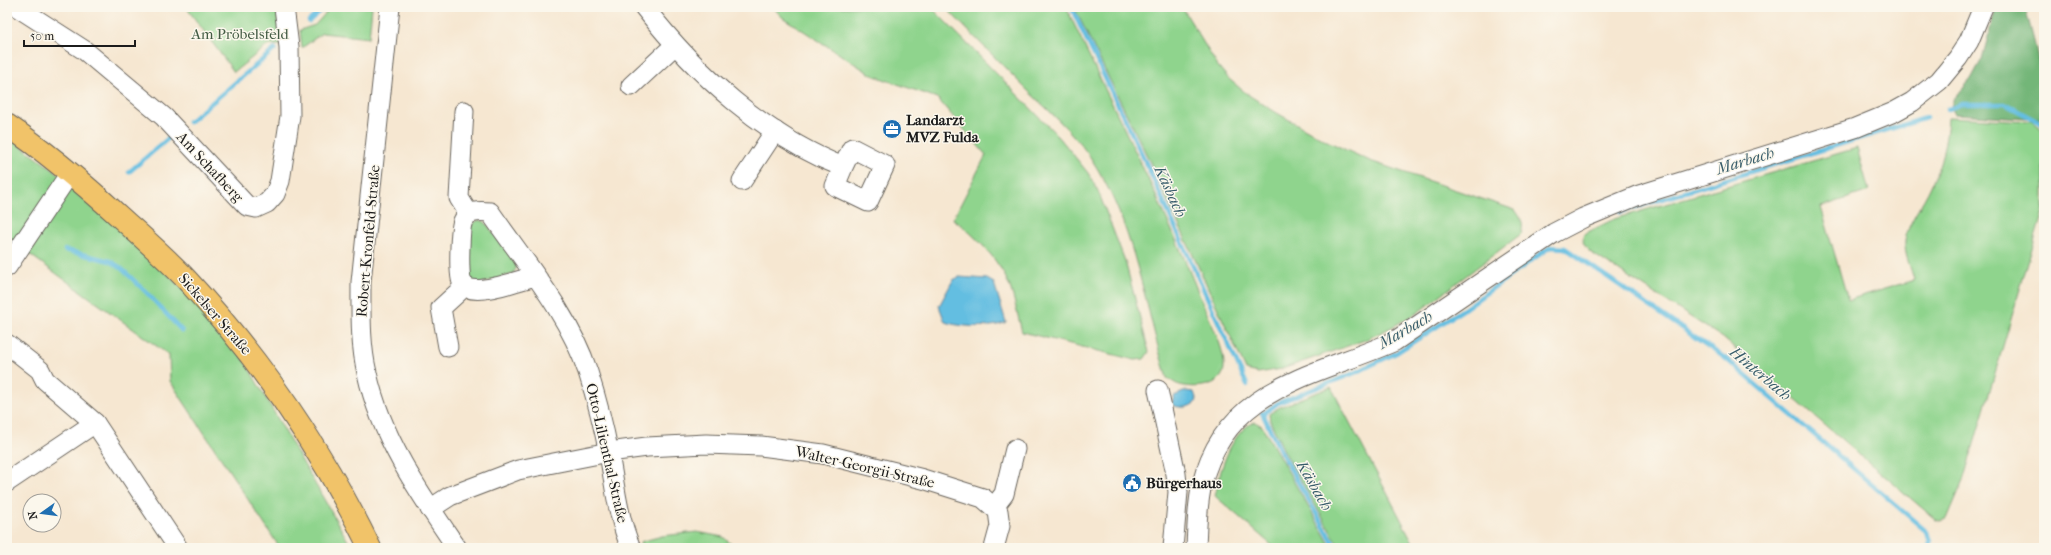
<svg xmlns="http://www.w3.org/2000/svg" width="2051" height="555" font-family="'IM FELL French Canon',serif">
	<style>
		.green { fill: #8fd48d; stroke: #567854 }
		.forest { fill: #73b678; stroke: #48694a }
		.water { fill: #63bee1; stroke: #406d7e }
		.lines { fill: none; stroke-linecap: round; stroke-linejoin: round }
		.stream { stroke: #63bee1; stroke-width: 4.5 }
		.minor-casing { stroke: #68635b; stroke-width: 21 }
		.major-casing { stroke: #68635b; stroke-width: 24 }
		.minor { stroke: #fff; stroke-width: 19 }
		.major { stroke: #f1c369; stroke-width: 22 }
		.labels { text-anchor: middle; stroke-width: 3; stroke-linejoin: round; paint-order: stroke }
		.park-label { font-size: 15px; fill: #445c44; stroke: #fbf7ec }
		.poi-label { font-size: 15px; font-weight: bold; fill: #1c1c1c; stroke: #fbf7ec; text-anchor: start }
		.street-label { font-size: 15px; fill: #1c1c1c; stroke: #fbf7ec }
		.water-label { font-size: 16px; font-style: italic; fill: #385d6b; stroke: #fbf7ec }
	</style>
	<rect width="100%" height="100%" fill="#fbf7ec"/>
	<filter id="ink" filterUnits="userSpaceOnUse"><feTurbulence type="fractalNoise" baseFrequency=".025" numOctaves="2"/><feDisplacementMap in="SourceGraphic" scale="8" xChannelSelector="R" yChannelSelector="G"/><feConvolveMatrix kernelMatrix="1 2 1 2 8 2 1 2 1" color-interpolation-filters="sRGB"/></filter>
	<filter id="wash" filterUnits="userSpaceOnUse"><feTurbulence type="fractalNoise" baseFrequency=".012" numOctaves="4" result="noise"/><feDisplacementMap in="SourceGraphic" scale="16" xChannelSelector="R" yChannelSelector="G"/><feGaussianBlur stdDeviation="0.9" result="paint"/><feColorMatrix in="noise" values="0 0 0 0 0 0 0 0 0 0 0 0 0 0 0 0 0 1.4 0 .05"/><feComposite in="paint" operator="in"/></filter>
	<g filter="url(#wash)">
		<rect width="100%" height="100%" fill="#f6e7d1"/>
		<!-- green -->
		<g class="green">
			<path d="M186 7H276L282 45H268L234 72Z"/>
			<path d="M331 7H372L369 38 322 33 302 48 300 30 315 25Z"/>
			<path d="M773 7H931L1059 137 1088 173 1098 191 1125 261 1149 352 1144 359 1135 360 1022 332C1018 317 1015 301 1010 287 999 259 976 236 953 219L986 155 937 98 872 75 782 17Z"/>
			<path d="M945 7H1066C1111 104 1161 199 1201 299 1208 318 1225 347 1224 367 1224 387 1194 389 1180 385 1175 384 1171 380 1167 378 1145 308 1136 232 1097 168 1080 138 1051 113 1026 89 999 62 972 34 945 7Z"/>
			<path d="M1074 7H1182L1217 65 1229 79 1247 94 1277 113 1329 142 1370 161 1515 210C1522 219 1524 224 1521 234L1417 313 1390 328 1365 340 1282 369 1258 373 1246 370 1149 160Z"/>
			<path d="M1948 117 2031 121 2044 131V208L1963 481 1947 519 1940 521 1936 520 1723 338 1590 252C1584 245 1581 242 1584 234L1614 219 1857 148 1869 191 1821 207 1848 300 1914 280C1911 267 1904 255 1905 241 1908 222 1923 204 1931 186 1941 165 1947 140 1948 117Z"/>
			<path d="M7 136 93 199 232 339 352 548H280L170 381 169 355 7 238Z"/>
			<path d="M480 220 485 222 514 260 516 268 513 274 477 285 469 282 466 232 474 222Z"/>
			<path d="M1331 387 1416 548H1340L1285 453 1270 421 1269 414 1280 407Z"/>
			<path d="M1255 422 1262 426 1332 548H1275L1215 496C1219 473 1231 430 1255 422Z"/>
			<path d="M697 532 723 537 736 548H641L640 542 662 536Z"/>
		</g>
		<!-- forest -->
		<path class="forest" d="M1996 7H2025C2031 29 2051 100 2043 119L1955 114 1951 107 1953 100 1971 79 1982 59Z"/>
		<!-- water -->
		<g class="water">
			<path d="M959 277 987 279 994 283 1006 322C994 329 958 327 945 322L939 306 953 280Z"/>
			<path d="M1186 391 1194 392 1197 401C1189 408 1184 408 1174 406L1172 403 1174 396Z"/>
		</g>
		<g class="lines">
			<!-- stream -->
			<g class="stream">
				<path d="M1071 7 1146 163 1247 385"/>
				<path d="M309 21 325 7"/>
				<path d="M1948 109 1962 104H2005L2044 125"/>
				<path d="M189 122 275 49"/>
				<path d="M129 172 170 137"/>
				<path d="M1620 212 1926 118"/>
				<path d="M65 250 110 261 121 268 146 292 182 331"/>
				<path d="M1262 413 1282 454 1336 548"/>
				<path d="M1263 414 1278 403 1357 372 1396 353 1464 309 1550 247 1565 248 1725 358 1927 532 1930 542 1929 548"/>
			</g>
		</g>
	</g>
	<g filter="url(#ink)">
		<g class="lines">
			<!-- minor casing -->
			<g class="minor-casing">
				<g id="minor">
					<path d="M17 7 84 50 164 117 247 206 256 208 267 203 275 194 280 181 290 116 289 47 284 7"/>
					<path d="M390 7 361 282C361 313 360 344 367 373 381 438 420 494 457 548"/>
					<path d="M644 7C696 74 764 136 843 167L835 186 868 202 885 165 852 148 843 167"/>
					<path d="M631 86 675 45"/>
					<path d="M464 111 459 198 469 214"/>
					<path d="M742 181 775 131"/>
					<path d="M7 267 70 173"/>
					<path d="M535 276C519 280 483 294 468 288 466 287 463 285 462 282 458 275 460 227 463 221 467 210 481 211 490 212 525 263 568 312 588 372 596 397 604 428 609 454 615 486 618 518 631 548"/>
					<path d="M7 344 40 370 45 380 95 423 178 548"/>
					<path d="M448 347 441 308 465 286"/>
					<path d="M1158 390 1176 474 1178 492 1173 548"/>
					<path d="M7 482 95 423"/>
					<path d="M994 507 1004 494 1015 449"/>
					<path d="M430 509 450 496 518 470 609 452 647 447 706 444 761 446 823 454 923 479 983 498 998 511 1000 526 994 548"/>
					<path d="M1196 548C1197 527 1197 505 1202 484 1226 386 1317 376 1395 341L1554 233 1583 218 1639 195 1855 128 1894 112 1912 102 1939 81 1958 58 1969 41 1983 7"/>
				</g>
			</g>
			<!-- major casing -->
			<g class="major-casing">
				<path id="major" d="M7 125C47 152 84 184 120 217 142 237 165 257 186 279 260 359 322 450 370 548"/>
			</g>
			<!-- minor -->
			<use href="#minor" class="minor"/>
			<!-- major -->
			<use href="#major" class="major"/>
		</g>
	</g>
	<!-- icons -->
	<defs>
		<g id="office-disc" transform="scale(1)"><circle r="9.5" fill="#1f6fb2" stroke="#fbf7ec"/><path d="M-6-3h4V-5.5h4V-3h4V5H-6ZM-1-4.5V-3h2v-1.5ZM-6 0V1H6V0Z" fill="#fff"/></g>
		<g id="civic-disc" transform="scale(1)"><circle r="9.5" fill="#1f6fb2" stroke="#fbf7ec"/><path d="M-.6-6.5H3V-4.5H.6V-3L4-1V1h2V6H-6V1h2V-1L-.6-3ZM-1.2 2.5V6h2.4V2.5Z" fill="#fff"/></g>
	</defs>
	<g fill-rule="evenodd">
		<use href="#office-disc" x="892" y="129"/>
		<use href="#civic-disc" x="1132" y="483"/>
	</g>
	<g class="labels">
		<!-- park labels -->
		<g class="park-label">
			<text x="240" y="39">Am Pröbelsfeld</text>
		</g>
		<!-- poi labels -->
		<g class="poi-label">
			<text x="906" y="125">Landarzt<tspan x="906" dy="17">MVZ Fulda</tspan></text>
			<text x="1146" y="488">Bürgerhaus</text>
		</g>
		<!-- street labels -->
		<g class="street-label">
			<text transform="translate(210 167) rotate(47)" y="5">Am Schafberg</text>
			<text transform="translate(368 241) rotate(-85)" y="5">Robert-Kronfeld-Straße</text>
			<text transform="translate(215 314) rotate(49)" y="5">Sickelser Straße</text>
			<text transform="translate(607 453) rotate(77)" y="5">Otto-Lilienthal-Straße</text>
			<text transform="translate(865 467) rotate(13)" y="5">Walter-Georgii-Straße</text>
		</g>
		<!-- water labels -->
		<g class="water-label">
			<text transform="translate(1745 160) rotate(-17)" y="6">Marbach</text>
			<text transform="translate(1171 191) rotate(65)" y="6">Käsbach</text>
			<text transform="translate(1405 329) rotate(-30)" y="6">Marbach</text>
			<text transform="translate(1761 373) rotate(40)" y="6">Hinterbach</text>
			<text transform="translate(1315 485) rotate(60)" y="6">Käsbach</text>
		</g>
	</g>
	<!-- margin -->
	<rect width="2051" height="555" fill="none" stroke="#fbf7ec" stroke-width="24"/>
	<!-- north arrow -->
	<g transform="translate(42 513) rotate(256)"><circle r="19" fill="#fbf7ec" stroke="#a29f99"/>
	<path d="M0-3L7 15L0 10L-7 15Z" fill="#1f6fb2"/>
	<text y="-6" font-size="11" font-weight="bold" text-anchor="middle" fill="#1c1c1c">N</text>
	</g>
	<!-- scale -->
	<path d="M24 40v6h111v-6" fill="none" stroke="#1c1c1c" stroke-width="2"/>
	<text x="30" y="40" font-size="12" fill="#1c1c1c" stroke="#fbf7ec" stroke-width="3" paint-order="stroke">50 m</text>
</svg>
